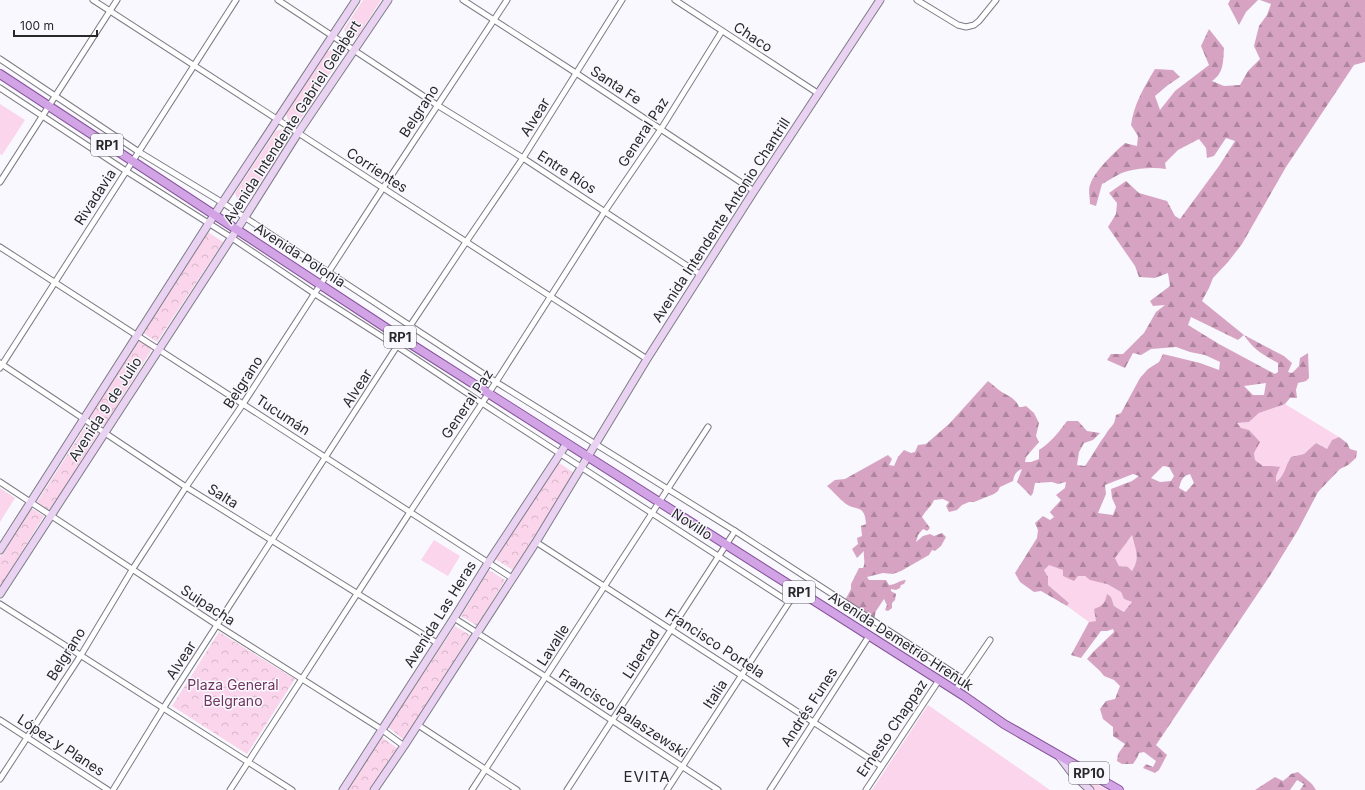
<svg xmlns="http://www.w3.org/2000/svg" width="1365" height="790" font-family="Inter,sans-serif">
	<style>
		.grass { fill: #fad5eb }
		.forest { fill: url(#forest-firs); fill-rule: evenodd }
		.park { fill: url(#park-crowns) }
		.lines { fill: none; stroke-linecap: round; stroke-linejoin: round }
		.minor-casing { stroke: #7e7d85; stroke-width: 7 }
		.secondary-casing { stroke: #7e7d85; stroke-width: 9 }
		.primary-casing { stroke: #855299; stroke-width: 10 }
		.minor { stroke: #fff; stroke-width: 5 }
		.secondary { stroke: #e9d2f2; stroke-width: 7 }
		.primary { stroke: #d3a4e5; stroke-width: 8 }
		.labels { text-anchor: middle; stroke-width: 3; stroke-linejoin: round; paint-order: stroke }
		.shield { fill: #f8f8fe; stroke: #67676b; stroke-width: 1 }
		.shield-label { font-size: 13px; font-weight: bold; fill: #29292c }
		.street-label { font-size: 14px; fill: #29292c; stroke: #f8f8fe }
		.park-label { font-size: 14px; fill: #71335d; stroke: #f8f8fe }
		.neighbourhood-label { font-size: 15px; letter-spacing: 1px; fill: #29292c; stroke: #f8f8fe }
	</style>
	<defs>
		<pattern id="forest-firs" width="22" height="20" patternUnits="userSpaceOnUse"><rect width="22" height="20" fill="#d7a3c3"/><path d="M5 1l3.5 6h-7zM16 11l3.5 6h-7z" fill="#ae859f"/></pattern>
		<pattern id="park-crowns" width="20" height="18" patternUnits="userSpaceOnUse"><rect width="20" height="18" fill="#fad5eb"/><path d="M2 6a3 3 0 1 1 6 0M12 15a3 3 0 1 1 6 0" fill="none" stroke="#d6b7ca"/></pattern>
	</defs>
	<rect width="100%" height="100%" fill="#f8f8fe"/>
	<!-- grass -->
	<g class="grass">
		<path d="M363 0H381L358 36 352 38 346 35 344 29Z"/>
		<path d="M333 49 339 52V60L300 120 294 123 288 120 286 114 327 52Z"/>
		<path d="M0 104 25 120 2 155 0 154Z"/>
		<path d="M282 129 286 132 288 139 249 200 243 202 237 199 235 193 276 131Z"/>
		<path d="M1285 404 1339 437 1332 440 1327 449 1316 443 1304 454 1291 457C1284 468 1286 474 1276 483V476L1272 466H1263L1255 460 1254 453 1237 423 1249 422 1259 413Z"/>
		<path d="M0 488 15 498 0 522Z"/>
		<path d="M1132 535C1134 550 1142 557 1132 571L1128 567 1119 566 1115 558Z"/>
		<path d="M434 540 460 556 448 576 421 560Z"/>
		<path d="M1049 564 1107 584 1121 592 1124 599 1132 602 1125 612 1114 606 1111 597 1101 607 1094 609 1096 621 1089 622 1067 606 1069 603 1048 585V577L1044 570Z"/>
		<path d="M928 705 1050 790H872Z"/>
		<path d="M1076 773 1108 790H1095Z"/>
	</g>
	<!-- forest -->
	<g class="forest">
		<path d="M1230 0H1258L1246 12 1239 25 1228 4Z"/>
		<path d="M1260 0H1365V62L1354 65 1286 167 1242 244 1228 262 1213 278 1209 288 1202 301 1244 335 1284 356 1292 363 1288 372 1292 373 1299 366 1300 358 1308 353 1309 378 1306 381 1298 383 1296 390 1297 398H1290L1285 404 1259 413 1249 422 1237 423 1241 428 1249 430 1260 442 1254 453 1255 460 1263 466H1272L1280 467 1276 476V482C1285 476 1285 466 1291 457L1304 454 1316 443 1327 449 1332 440 1339 437 1347 443 1350 449 1357 451 1356 458 1348 465 1340 469 1318 492 1298 530 1271 574 1156 745 1167 755 1159 770 1155 773 1143 768 1146 764 1153 767 1156 761 1144 752 1139 753 1137 758 1133 764H1122L1117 761 1118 754 1125 744 1113 736V727L1103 719 1100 709 1106 701 1115 699 1120 686 1114 680 1104 676 1100 671 1087 659C1095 649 1105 641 1114 632L1113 629 1107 631H1101L1081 658 1071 655 1089 622 1096 621 1094 609C1103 606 1105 603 1107 594L1111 597 1114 606 1124 612 1132 602 1124 599 1121 592 1107 584 1090 580 1085 576H1078L1074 581 1063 576V570L1049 565 1044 570 1048 577V585L1069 603 1067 606 1041 591 1034 592 1020 582 1015 573 1037 538 1038 530 1035 523 1043 516 1050 520 1054 517 1050 512 1061 500 1056 495 1065 488 1066 482 1058 484 1052 482 1035 483 1033 493 1031 496 1017 482 1022 469C1016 471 1014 475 1013 481L1000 487 998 491 994 494 974 502H969L962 505 957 510 949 512 946 506 949 502 943 499 934 500C931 507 926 510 922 517L930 528 927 531 923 529 918 535 916 542 923 536 930 534 934 536 942 533 946 537 941 546 935 551 932 550 929 555 901 571 893 574 883 573 867 577 869 580H886L889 585C895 585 900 580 906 580L904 584 901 585 900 588 896 590 891 589V591L896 594 895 600 892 603V608L888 611 885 610 887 605 884 599 876 611 874 619 870 622 857 611 850 612 843 604 851 589V584L859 568H863C866 562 863 557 864 551L857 558 852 549 858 544 857 538 862 536 861 526 866 524C865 504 856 511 846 504 839 499 833 491 827 486L835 480 845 479 888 455 892 459 889 465 894 466 898 457 904 450 911 453 915 452 918 445 926 444 950 423 988 381C992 384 995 387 999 390 1007 396 1015 397 1019 407H1022L1026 406 1034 413 1039 423 1036 436 1039 442 1026 457 1025 462H1031L1039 459V450C1051 442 1059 432 1067 421H1078L1087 431 1100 433 1093 440 1084 443 1079 452 1077 465 1085 466C1093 455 1098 444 1106 434 1112 424 1114 427 1116 415L1121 413 1140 378 1148 369 1159 362 1163 354 1200 363 1219 370 1220 362 1205 355 1190 352 1176 347 1151 349 1141 355 1133 353 1125 368 1107 360 1111 354H1123L1144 333 1156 312 1165 305 1153 306 1150 301 1170 286 1168 273 1155 278 1139 277 1135 266 1108 227 1116 214 1117 203 1109 193 1126 181 1139 193 1167 201 1175 216 1180 219 1219 166 1235 141 1226 138 1214 156 1207 158 1206 148 1199 139 1178 150 1165 163 1166 169C1154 167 1140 168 1128 171 1119 173 1110 180 1102 184L1096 206 1090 204C1090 198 1088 190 1090 185 1095 170 1114 153 1125 143L1137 146 1138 136 1131 125C1134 104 1144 87 1155 69L1173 70 1180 77 1168 85 1155 96 1160 110 1175 91 1209 65 1201 46 1209 29 1224 48C1223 62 1224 73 1212 81L1224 86 1240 85 1248 71 1260 59 1254 46 1259 26 1267 15 1271 4ZM1191 317 1238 340 1244 335C1253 349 1263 355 1278 363V372L1275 374 1219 344 1188 325ZM1266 383 1264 395H1253L1244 386ZM1163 466 1169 467 1174 476 1171 481 1160 482 1151 478ZM1133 474 1139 476 1132 481 1111 489 1112 498 1116 507 1113 515 1098 513 1106 494 1105 485ZM1190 474 1194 483 1186 492 1179 488C1181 481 1182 476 1190 474ZM1132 535C1135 550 1141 557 1132 571L1128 567 1119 566 1115 558Z"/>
		<path d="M1298 772 1312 784 1316 790H1300L1304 784 1297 780 1290 790H1255L1275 777 1283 781 1288 777 1291 774Z"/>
	</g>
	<!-- park -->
	<g class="park">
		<path d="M208 232 223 242 157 342 143 333Z"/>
		<path d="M139 340 152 349 104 426 89 417Z"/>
		<path d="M87 424 99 432 50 511 37 502Z"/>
		<path d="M558 462 574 473 513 570 495 559Z"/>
		<path d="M31 508 44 516 0 587V557Z"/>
		<path d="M489 570 505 580 477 626 461 616Z"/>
		<path d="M455 626 470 635 404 740 388 727Z"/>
		<path d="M219 632 295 679 247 754 172 706Z"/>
		<path d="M382 737 397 748 369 790H348Z"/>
	</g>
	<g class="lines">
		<!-- minor casing -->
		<g class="minor-casing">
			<g id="minor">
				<path d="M93 0 647 359"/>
				<path d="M278 0 437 105 523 158 701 275"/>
				<path d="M463 0 576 73 754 191"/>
				<path d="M675 0 819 94"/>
				<path d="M917 0 958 25 966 27 974 25 979 21 996 0"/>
				<path d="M0 59 139 152 223 203 496 382 735 531 963 679"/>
				<path d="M0 88 126 171 232 238 315 294 398 347 482 403 789 602"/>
				<path d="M0 182 117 0"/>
				<path d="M0 247 512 578"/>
				<path d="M0 363 186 487 437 643"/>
				<path d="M0 368 236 0"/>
				<path d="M0 482 217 625 381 729 404 746"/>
				<path d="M536 542 881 766"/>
				<path d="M0 604 292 790"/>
				<path d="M454 618 546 677 718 790"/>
				<path d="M955 691 990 640"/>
				<path d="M0 720 108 790"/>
				<path d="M418 725 517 790"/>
				<path d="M0 779 81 655 132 570 186 487 243 404 383 188 507 0"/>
				<path d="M113 790 164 707 410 326 466 242 523 158 622 0"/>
				<path d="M230 790 410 512 496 382 605 211 661 129 722 31"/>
				<path d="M472 790 708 427"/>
				<path d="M567 790 735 531"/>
				<path d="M667 790 797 590"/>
				<path d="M770 790 869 636"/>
				<path d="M866 790 939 680"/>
			</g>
		</g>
		<!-- secondary casing -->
		<g class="secondary-casing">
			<g id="secondary">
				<path d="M0 550 209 223 356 0"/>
				<path d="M0 594 245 217 298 133 388 0"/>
				<path d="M1059 756 1072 773 1090 790"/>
				<path d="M343 790 454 618 488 563 567 443"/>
				<path d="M374 790 404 746 536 542 647 359 754 191 880 0"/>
			</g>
		</g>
		<!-- primary casing -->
		<g class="primary-casing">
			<path id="primary" d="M0 74 403 339 964 696 1004 724 1119 790"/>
		</g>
		<!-- minor -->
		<use href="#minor" class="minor"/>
		<!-- secondary -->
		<use href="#secondary" class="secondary"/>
		<!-- primary -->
		<use href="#primary" class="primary"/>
	</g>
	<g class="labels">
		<!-- shield labels -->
		<g class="shield">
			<rect x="91" y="134" width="32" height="22" rx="3"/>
			<rect x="384" y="326" width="32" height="22" rx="3"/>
			<rect x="783" y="581" width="32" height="22" rx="3"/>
			<rect x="1069" y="762" width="40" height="22" rx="3"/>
		</g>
		<g class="shield-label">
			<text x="107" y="150">RP1</text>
			<text x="400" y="342">RP1</text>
			<text x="799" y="597">RP1</text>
			<text x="1089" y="778">RP10</text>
		</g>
		<!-- street labels -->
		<g class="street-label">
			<text transform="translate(753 37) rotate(33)" y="5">Chaco</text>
			<text transform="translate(616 85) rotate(33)" y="5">Santa Fe</text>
			<text transform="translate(419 111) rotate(-57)" y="5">Belgrano</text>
			<text transform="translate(535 117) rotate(-58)" y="5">Alvear</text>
			<text transform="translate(292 122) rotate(-57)" y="5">Avenida Intendente Gabriel Gelabert</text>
			<text transform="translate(643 132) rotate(-57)" y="5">General Paz</text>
			<text transform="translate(377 170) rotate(33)" y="5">Corrientes</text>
			<text transform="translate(567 172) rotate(33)" y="5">Entre Ríos</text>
			<text transform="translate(95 197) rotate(-57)" y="5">Rivadavia</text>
			<text transform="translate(721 220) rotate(-57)" y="5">Avenida Intendente Antonio Chantrill</text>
			<text transform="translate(300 255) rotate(33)" y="5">Avenida Polonia</text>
			<text transform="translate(243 382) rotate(-57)" y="5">Belgrano</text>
			<text transform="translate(357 388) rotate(-57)" y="5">Alvear</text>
			<text transform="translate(467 404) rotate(-56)" y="5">General Paz</text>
			<text transform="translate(105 409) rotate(-57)" y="5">Avenida 9 de Julio</text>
			<text transform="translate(283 415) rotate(33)" y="5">Tucumán</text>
			<text transform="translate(223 496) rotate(32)" y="5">Salta</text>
			<text transform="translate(692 524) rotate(33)" y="5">Novillo</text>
			<text transform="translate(208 605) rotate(33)" y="5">Suipacha</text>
			<text transform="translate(440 614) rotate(-58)" y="5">Avenida Las Heras</text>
			<text transform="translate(901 641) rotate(33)" y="5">Avenida Demetrio Hreñuk</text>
			<text transform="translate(715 643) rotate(33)" y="5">Francisco Portela</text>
			<text transform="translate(553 645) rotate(-57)" y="5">Lavalle</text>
			<text transform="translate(66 654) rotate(-58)" y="5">Belgrano</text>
			<text transform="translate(641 654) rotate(-57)" y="5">Libertad</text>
			<text transform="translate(181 660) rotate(-57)" y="5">Alvear</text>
			<text transform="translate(715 694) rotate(-57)" y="5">Italia</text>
			<text transform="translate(809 707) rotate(-57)" y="5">Andrés Funes</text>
			<text transform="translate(623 713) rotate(33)" y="5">Francisco Palaszewski</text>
			<text transform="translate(892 728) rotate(-56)" y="5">Ernesto Chappaz</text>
			<text transform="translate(61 745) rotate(33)" y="5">López y Planes</text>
		</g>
		<!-- park labels -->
		<g class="park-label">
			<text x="233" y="690">Plaza General<tspan x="233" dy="16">Belgrano</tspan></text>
		</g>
		<!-- neighbourhood labels -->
		<g class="neighbourhood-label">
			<text x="647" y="782">EVITA</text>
		</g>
	</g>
	<!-- scale -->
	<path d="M14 30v6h83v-6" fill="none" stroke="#29292c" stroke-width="2"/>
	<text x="20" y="30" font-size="12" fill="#29292c" stroke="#f8f8fe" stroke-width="3" paint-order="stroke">100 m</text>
</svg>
